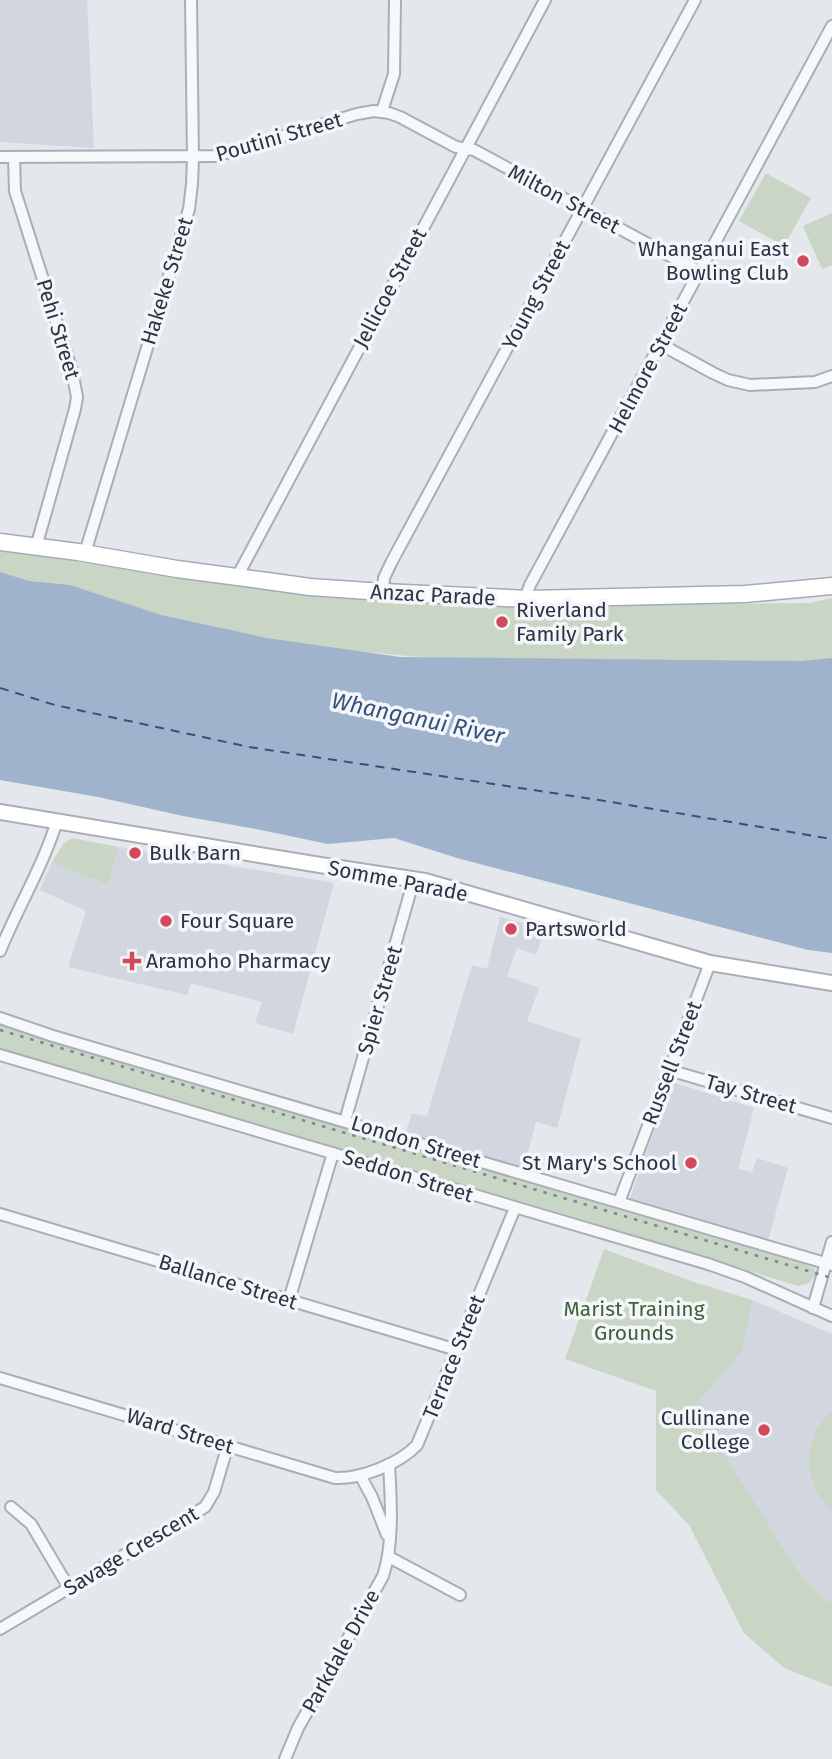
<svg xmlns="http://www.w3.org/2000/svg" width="832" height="1759" font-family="'Fira Sans',sans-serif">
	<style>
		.built { fill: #d2d6de }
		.green { fill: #c9d6c5 }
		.water { fill: #9fb4cc }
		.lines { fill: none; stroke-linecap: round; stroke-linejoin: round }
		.ferry { stroke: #34527a; stroke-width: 2; stroke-dasharray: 9 7; stroke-linecap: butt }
		.minor-casing { stroke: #a9aeb7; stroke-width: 14 }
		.secondary-casing { stroke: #a9aeb7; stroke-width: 18 }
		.primary-casing { stroke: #a3abb8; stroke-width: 19 }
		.minor { stroke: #f7f8fa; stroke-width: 10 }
		.secondary { stroke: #fff; stroke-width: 14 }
		.primary { stroke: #fff; stroke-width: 16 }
		.rail { stroke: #7d8696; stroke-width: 2.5; stroke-dasharray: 3.5 7; stroke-linecap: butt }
		.poi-dot { fill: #d1495b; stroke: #f4f6f9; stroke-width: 2.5 }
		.labels { text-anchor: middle; stroke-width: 7; stroke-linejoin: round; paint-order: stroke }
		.street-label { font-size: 21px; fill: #2b3445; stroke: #f4f6f9 }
		.poi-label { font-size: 21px; fill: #2b3445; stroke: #f4f6f9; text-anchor: start }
		.park-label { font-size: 21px; fill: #3f6138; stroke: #f4f6f9 }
		.water-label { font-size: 23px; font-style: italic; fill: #34527a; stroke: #f4f6f9 }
	</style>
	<rect width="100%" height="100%" fill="#e4e7ec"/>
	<!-- built -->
	<g class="built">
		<path d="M0 0H87L94 148 0 142Z"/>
		<path d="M119 847 334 883 293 1034 255 1023 262 1002 191 983 187 995 68 967 86 911 40 890 52 862 108 885Z"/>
		<path d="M500 917 545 929 536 955 517 948 507 976 539 988 527 1021 581 1039 557 1128 536 1122 523 1170 406 1132 412 1113 427 1116 472 965 487 969Z"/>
		<path d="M672 1082 754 1108 738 1169 752 1172 757 1158 788 1168 768 1241 629 1201Z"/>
		<path d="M702 1284 752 1300 832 1334V1606L812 1597 663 1394Z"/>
	</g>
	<!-- green -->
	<g class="green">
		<path d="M766 173 811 198 784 246 739 221Z"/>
		<path d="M832 213V265L822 269 803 226Z"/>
		<path d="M0 550 230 585 445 603 651 605 809 603 832 598V666H569L408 656 240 639 0 574Z"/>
		<path d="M72 838 119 847 108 885 52 862 64 843Z"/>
		<path d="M0 1024 455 1159 804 1264 815 1269V1275L809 1283 798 1286 581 1219 0 1049Z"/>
		<path d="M604 1249 702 1285 752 1300 742 1351 694 1406 799 1574 823 1598 832 1603V1687L784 1668 744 1633 689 1525 656 1490V1391L565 1359Z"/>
		<path d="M832 1411V1511C802 1483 801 1438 832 1411Z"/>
	</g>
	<!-- water -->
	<path class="water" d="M0 572 29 581 70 585 161 615 267 638 400 657 800 661 832 658V953L808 950 457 858 394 838 328 844 261 830 183 816 98 797 0 780Z"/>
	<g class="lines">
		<!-- ferry -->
		<path class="ferry" d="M0 688 55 705 249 747 599 800 832 839"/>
		<!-- minor casing -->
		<g class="minor-casing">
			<g id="minor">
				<path d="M382 111 394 74 395 0"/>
				<path d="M0 157 216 156 357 114 374 111 389 113 400 117 456 147 474 150 700 272"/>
				<path d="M14 158 15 191 72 371 77 397 75 409 38 540"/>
				<path d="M660 344 713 373 728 380 750 385 815 382 832 376"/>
				<path d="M85 553 189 209 192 184 193 158 191 0"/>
				<path d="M237 577 545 0"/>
				<path d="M383 592 384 578 391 563 695 0"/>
				<path d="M528 599 527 593 530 585 832 26"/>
				<path d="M0 951C18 907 43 866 57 821"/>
				<path d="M0 1018 53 1036 832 1265"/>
				<path d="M0 1055 708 1264 745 1277 832 1316"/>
				<path d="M669 1070 832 1118"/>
				<path d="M345 1121 414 879"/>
				<path d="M619 1202 710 963"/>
				<path d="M0 1214 457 1350"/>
				<path d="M289 1300 333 1153"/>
				<path d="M813 1308 832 1242"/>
				<path d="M0 1378 335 1478C361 1479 399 1464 417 1445L515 1208"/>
				<path d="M360 1475 372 1497 387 1535"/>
				<path d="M11 1507 31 1524 69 1588"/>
				<path d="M389 1557 460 1595"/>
				<path d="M0 1629 205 1507 214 1492 228 1445"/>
				<path d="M285 1759 298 1728 383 1576C394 1544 391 1498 389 1464"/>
			</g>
		</g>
		<!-- secondary casing -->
		<g class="secondary-casing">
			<path id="secondary" d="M0 812 320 865 425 881 710 963 832 983"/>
		</g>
		<!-- primary casing -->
		<g class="primary-casing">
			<path id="primary" d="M0 542 78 552 177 569 267 581 310 587 383 592 528 599 745 594 832 586"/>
		</g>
		<!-- minor -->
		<use href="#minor" class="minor"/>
		<!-- secondary -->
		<use href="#secondary" class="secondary"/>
		<!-- primary -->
		<use href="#primary" class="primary"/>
		<!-- rail -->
		<path class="rail" d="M0 1030 832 1278"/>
	</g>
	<!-- markers -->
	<g class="poi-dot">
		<circle cx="803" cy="261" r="7"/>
		<circle cx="502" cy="622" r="7"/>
		<circle cx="135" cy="853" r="7"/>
		<circle cx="166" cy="921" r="7"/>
		<circle cx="511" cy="929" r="7"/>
		<path d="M128.5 950.5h7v7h7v7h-7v7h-7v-7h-7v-7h7z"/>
		<circle cx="691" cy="1163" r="7"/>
		<circle cx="764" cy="1430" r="7"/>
	</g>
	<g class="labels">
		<!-- street labels -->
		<g class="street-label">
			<text transform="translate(279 137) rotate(-16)" y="7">Poutini Street</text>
			<text transform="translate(564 199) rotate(28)" y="7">Milton Street</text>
			<text transform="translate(167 281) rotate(-73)" y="7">Hakeke Street</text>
			<text transform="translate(390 288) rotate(-62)" y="7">Jellicoe Street</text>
			<text transform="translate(536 295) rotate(-62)" y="7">Young Street</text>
			<text transform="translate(58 329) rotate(73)" y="7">Pehi Street</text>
			<text transform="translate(648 368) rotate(-62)" y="7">Helmore Street</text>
			<text transform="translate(433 595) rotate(3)" y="7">Anzac Parade</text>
			<text transform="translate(398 881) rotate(11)" y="7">Somme Parade</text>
			<text transform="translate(380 1000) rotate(-74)" y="7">Spier Street</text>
			<text transform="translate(672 1063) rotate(-69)" y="7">Russell Street</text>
			<text transform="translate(751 1094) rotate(16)" y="7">Tay Street</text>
			<text transform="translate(416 1142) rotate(17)" y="7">London Street</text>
			<text transform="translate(408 1176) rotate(17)" y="7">Seddon Street</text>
			<text transform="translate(228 1282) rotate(17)" y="7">Ballance Street</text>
			<text transform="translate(454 1357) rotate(-68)" y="7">Terrace Street</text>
			<text transform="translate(180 1431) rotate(17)" y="7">Ward Street</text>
			<text transform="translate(131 1551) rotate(-31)" y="7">Savage Crescent</text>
			<text transform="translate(341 1651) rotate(-61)" y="7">Parkdale Drive</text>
		</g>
		<!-- poi labels -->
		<g class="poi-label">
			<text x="789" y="256" text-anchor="end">Whanganui East<tspan x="789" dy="24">Bowling Club</tspan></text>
			<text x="516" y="617">Riverland<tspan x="516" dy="24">Family Park</tspan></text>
			<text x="149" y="860">Bulk Barn</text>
			<text x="180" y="928">Four Square</text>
			<text x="525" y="936">Partsworld</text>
			<text x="146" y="968">Aramoho Pharmacy</text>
			<text x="677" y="1170" text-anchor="end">St Mary's School</text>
			<text x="750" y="1425" text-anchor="end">Cullinane<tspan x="750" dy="24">College</tspan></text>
		</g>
		<!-- park labels -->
		<g class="park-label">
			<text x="634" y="1316">Marist Training<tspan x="634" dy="24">Grounds</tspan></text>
		</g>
		<!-- water labels -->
		<g class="water-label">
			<text transform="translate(418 718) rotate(12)" y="8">Whanganui River</text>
		</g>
	</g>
</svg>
